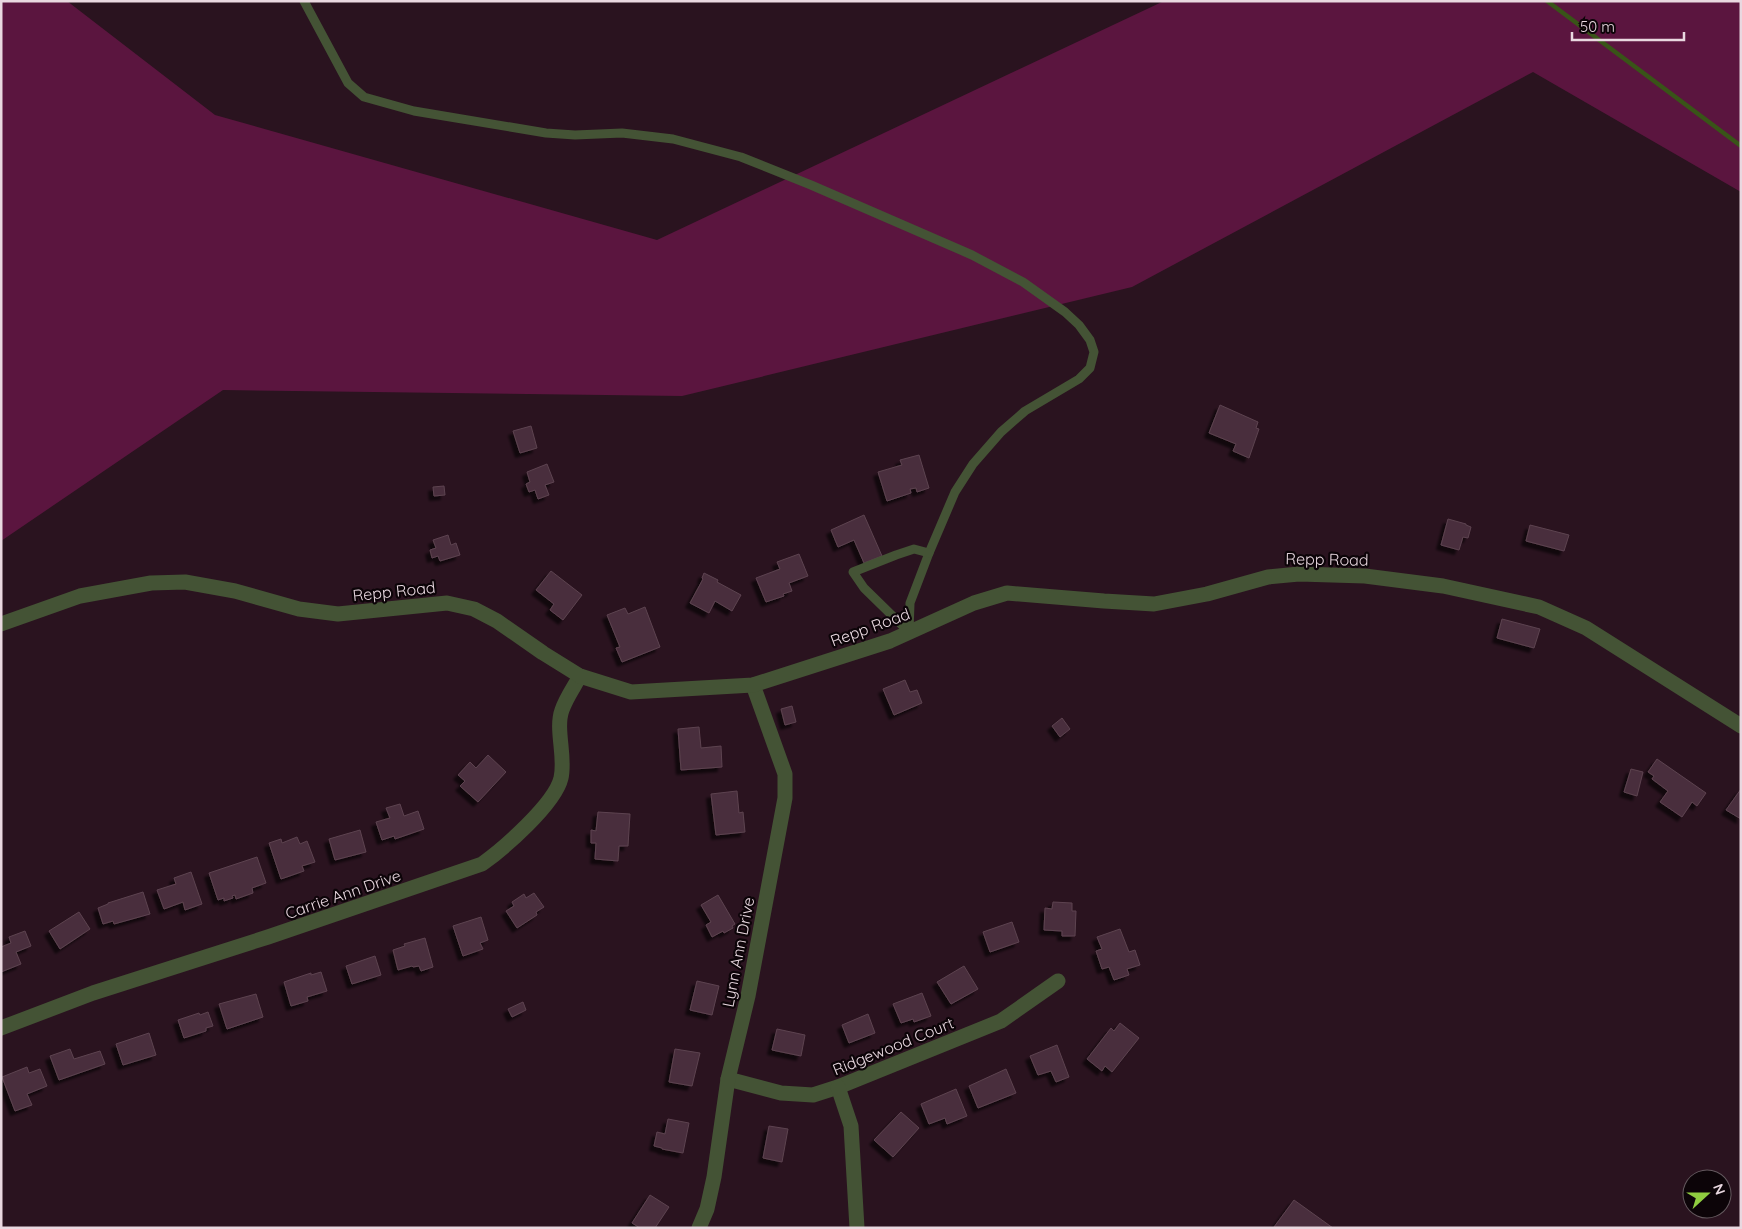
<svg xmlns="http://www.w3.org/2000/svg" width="1742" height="1229" font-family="Quicksand,sans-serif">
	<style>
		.green { fill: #5b153f }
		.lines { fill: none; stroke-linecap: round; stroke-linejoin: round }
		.stream { stroke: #395418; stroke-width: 4.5 }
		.building { fill: #492f3c; stroke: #5d4350; filter: url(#shadow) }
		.service { stroke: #445335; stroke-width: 9 }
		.minor { stroke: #445335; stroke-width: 15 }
		.tertiary { stroke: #445335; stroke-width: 15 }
		.labels { text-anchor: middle; stroke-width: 4.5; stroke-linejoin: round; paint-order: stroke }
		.street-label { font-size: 16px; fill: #e9d8e0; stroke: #0c0408 }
	</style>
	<defs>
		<filter id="shadow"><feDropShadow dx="-4.5" dy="4.5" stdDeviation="1" flood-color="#0009"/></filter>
	</defs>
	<rect width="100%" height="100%" fill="#2a131f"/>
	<!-- green -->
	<path class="green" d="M1 1H67L215 115 657 240 1164 1H1741V192L1533 72 1132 287 682 396 223 390 1 541Z"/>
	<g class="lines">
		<!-- stream -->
		<path class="stream" d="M1547 1 1741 146"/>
	</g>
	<!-- building -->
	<g class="building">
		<path d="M1220 405 1258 422 1256 428 1259 429 1249 458 1233 451 1236 444 1209 433Z"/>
		<path d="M531 426 537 448 520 453 513 431Z"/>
		<path d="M919 455 929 488 917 492 916 488 910 489 911 493 887 501 878 472 902 465 900 460Z"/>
		<path d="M547 464 554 482 545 485 549 495 538 499 535 490 529 492 526 484 530 482 527 472Z"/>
		<path d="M444 486 445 495 434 496 433 487Z"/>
		<path d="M864 515 882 556 864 563 854 540 838 547 831 530Z"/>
		<path d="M1448 519 1466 524V525L1471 527 1468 538 1463 537 1459 550 1441 545Z"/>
		<path d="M1530 525 1569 535 1564 551 1526 541Z"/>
		<path d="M448 535 451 545 456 543 460 555 440 561 438 556 432 558 430 550 436 548 433 540Z"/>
		<path d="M799 554 808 576 789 583 792 591 783 594 784 596 766 602 756 578 780 569 777 562Z"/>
		<path d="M551 571 582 595 563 620 550 610 554 604 536 590Z"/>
		<path d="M704 573 718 580 717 582 741 595 732 611 715 601 709 613 690 603 703 579 702 578Z"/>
		<path d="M645 607 660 647 622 662 616 648 620 647 607 615 625 608 628 614Z"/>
		<path d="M1502 619 1540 629 1534 648 1497 638Z"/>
		<path d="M905 680 910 692 917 690 922 703 894 715 883 689Z"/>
		<path d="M792 706 796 722 785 725 781 709Z"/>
		<path d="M1062 718 1070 729 1060 737 1052 726Z"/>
		<path d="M699 727 701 748 721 746 722 767 681 770 678 729Z"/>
		<path d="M488 755 506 772 478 802 460 786 465 781 458 775 470 762 476 768Z"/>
		<path d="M1657 759 1706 793 1697 806 1692 802 1682 817 1660 802 1668 791 1652 779 1654 776 1648 772Z"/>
		<path d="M1631 769 1643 772 1637 796 1624 792Z"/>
		<path d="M1741 789V819L1726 810Z"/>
		<path d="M737 791 739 813 743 812 745 832 716 835 711 794Z"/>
		<path d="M400 804 404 816 418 811 424 829 395 839 394 836 382 840 376 822 390 818 386 808Z"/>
		<path d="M598 812 630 814 628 846H619L618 861 595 859 596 843H591V830L596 831Z"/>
		<path d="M360 830 366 852 335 860 329 839Z"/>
		<path d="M297 837 300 844 307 841 315 862 302 866 304 871 281 879 269 843 281 839 282 843Z"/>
		<path d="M257 857 266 883 252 888 253 893 236 899 235 895 232 896 233 898 224 901V898L218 900 209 873Z"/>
		<path d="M191 872 202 904 185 910 183 902 164 909 157 890 176 884 174 878Z"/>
		<path d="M143 892 150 914 114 924 113 921 103 924 98 908 108 904V903Z"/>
		<path d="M534 893 544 907 536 912 537 915 517 928 506 911 514 906 512 902 524 894 526 898Z"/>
		<path d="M718 895 735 924 732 926 733 928 724 933 723 931 712 937 706 925 711 922 701 905Z"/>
		<path d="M1053 902 1072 903V911H1076L1075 936H1062V931L1044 930 1045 908 1052 909Z"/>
		<path d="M79 912 90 929 60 949 49 931Z"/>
		<path d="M481 917 488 940 480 943 483 949 463 956 453 926Z"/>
		<path d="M1012 922 1019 942 990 952 983 932Z"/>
		<path d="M1120 929 1129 952 1135 950 1140 965 1127 969 1129 975 1114 980 1109 967 1102 969 1096 951 1102 949 1097 937Z"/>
		<path d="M25 931 31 946 16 952 21 964 1 972V947L11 943 9 937Z"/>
		<path d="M425 938 433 967 421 971 419 966 413 967 412 966 398 970 393 950 405 946 404 944Z"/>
		<path d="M375 956 381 975 352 984 346 966Z"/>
		<path d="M964 966 978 989 951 1004 937 982Z"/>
		<path d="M321 972 327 991 307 997 308 1001 291 1006 284 982 311 973V975Z"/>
		<path d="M697 981 719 986 712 1015 690 1010Z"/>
		<path d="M922 993 931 1016 914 1022 913 1019 901 1023 893 1004Z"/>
		<path d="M256 994 263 1017 227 1029 219 1004Z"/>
		<path d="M523 1002 526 1010 512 1017 508 1009Z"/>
		<path d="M208 1012 213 1026 206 1028V1031L184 1038 178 1020 199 1013 200 1015Z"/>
		<path d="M868 1014 875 1033 849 1043 842 1025Z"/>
		<path d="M1120 1023 1139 1038 1112 1072 1105 1066 1102 1071 1087 1059 1111 1028 1114 1031Z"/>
		<path d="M777 1029 805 1035 801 1056 772 1050Z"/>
		<path d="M149 1033 156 1055 123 1065 116 1044Z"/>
		<path d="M1057 1045 1069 1077 1056 1082 1051 1071 1038 1075 1030 1056Z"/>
		<path d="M70 1049 74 1059 100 1051 105 1064 59 1080 50 1056Z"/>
		<path d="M675 1049 700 1053 692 1086 669 1082Z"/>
		<path d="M27 1067 29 1073 40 1069 47 1086 27 1094 32 1105 15 1111 2 1077Z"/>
		<path d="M1006 1069 1016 1093 978 1108 969 1086Z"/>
		<path d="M956 1089 967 1116 947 1124 945 1118 929 1124 921 1104Z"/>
		<path d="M901 1112 919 1128 893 1157 874 1140Z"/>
		<path d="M668 1119 689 1123 683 1153 662 1149V1148L654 1146 657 1132 665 1134Z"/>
		<path d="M769 1126 788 1129 782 1162 763 1158Z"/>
		<path d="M650 1195 669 1207 655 1228H640L632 1223Z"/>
		<path d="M1294 1200 1333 1228 1274 1227Z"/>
	</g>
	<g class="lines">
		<!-- service -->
		<g class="service">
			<path d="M304 1 348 83 364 97 414 111 546 133 575 135 622 133 673 139 741 157 811 185 972 255 1023 282 1065 312 1079 325 1090 340 1094 352 1090 368 1079 379 1025 411 1001 432 973 464 955 492 929 553 910 603 909 632"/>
			<path d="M909 632 864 588 853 572 896 555 914 549 929 553"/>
		</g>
		<!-- minor -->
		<g class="minor">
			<path d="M1 1028 93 993 268 937 482 864C503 849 555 804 561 778 566 757 555 729 562 710 566 698 574 687 580 676"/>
			<path d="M728 1079 781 1093 813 1095 838 1087 1001 1021 1058 981"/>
			<path d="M838 1087 851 1126 857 1228"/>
			<path d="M699 1228 707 1209 714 1177 728 1079 748 996 785 798V774L753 685"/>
		</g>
		<!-- tertiary -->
		<path class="tertiary" d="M1 624 80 596 151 583 185 582 235 591 299 609 338 614 447 603 474 609 497 621 543 653 580 676 631 692 753 685 890 641 974 603 1007 593 1104 601 1154 604 1207 594 1268 577 1299 574 1365 576 1443 586 1539 607 1586 628 1741 726"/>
	</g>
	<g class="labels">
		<!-- street labels -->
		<g class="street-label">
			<text transform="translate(1327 559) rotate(1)" y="6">Repp Road</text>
			<text transform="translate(394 591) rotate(-6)" y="6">Repp Road</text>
			<text transform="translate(870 627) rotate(-20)" y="6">Repp Road</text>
			<text transform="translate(343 894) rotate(-19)" y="6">Carrie Ann Drive</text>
			<text transform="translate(738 952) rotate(-79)" y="6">Lynn Ann Drive</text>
			<text transform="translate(893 1046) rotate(-22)" y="6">Ridgewood Court</text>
		</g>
	</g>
	<!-- border -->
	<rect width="1742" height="1229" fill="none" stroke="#e9d8e0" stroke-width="5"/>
	<!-- north arrow -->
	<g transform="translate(1707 1194) rotate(69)"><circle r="24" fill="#0c0408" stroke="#64595e"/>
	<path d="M0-4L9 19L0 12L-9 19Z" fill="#90cd40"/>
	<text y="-8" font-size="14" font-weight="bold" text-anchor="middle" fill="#e9d8e0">N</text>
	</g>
	<!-- scale -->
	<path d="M1572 32v8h112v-8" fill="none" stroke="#e9d8e0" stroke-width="2.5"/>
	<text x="1580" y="32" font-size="15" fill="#e9d8e0" stroke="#0c0408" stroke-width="4" paint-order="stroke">50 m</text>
</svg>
